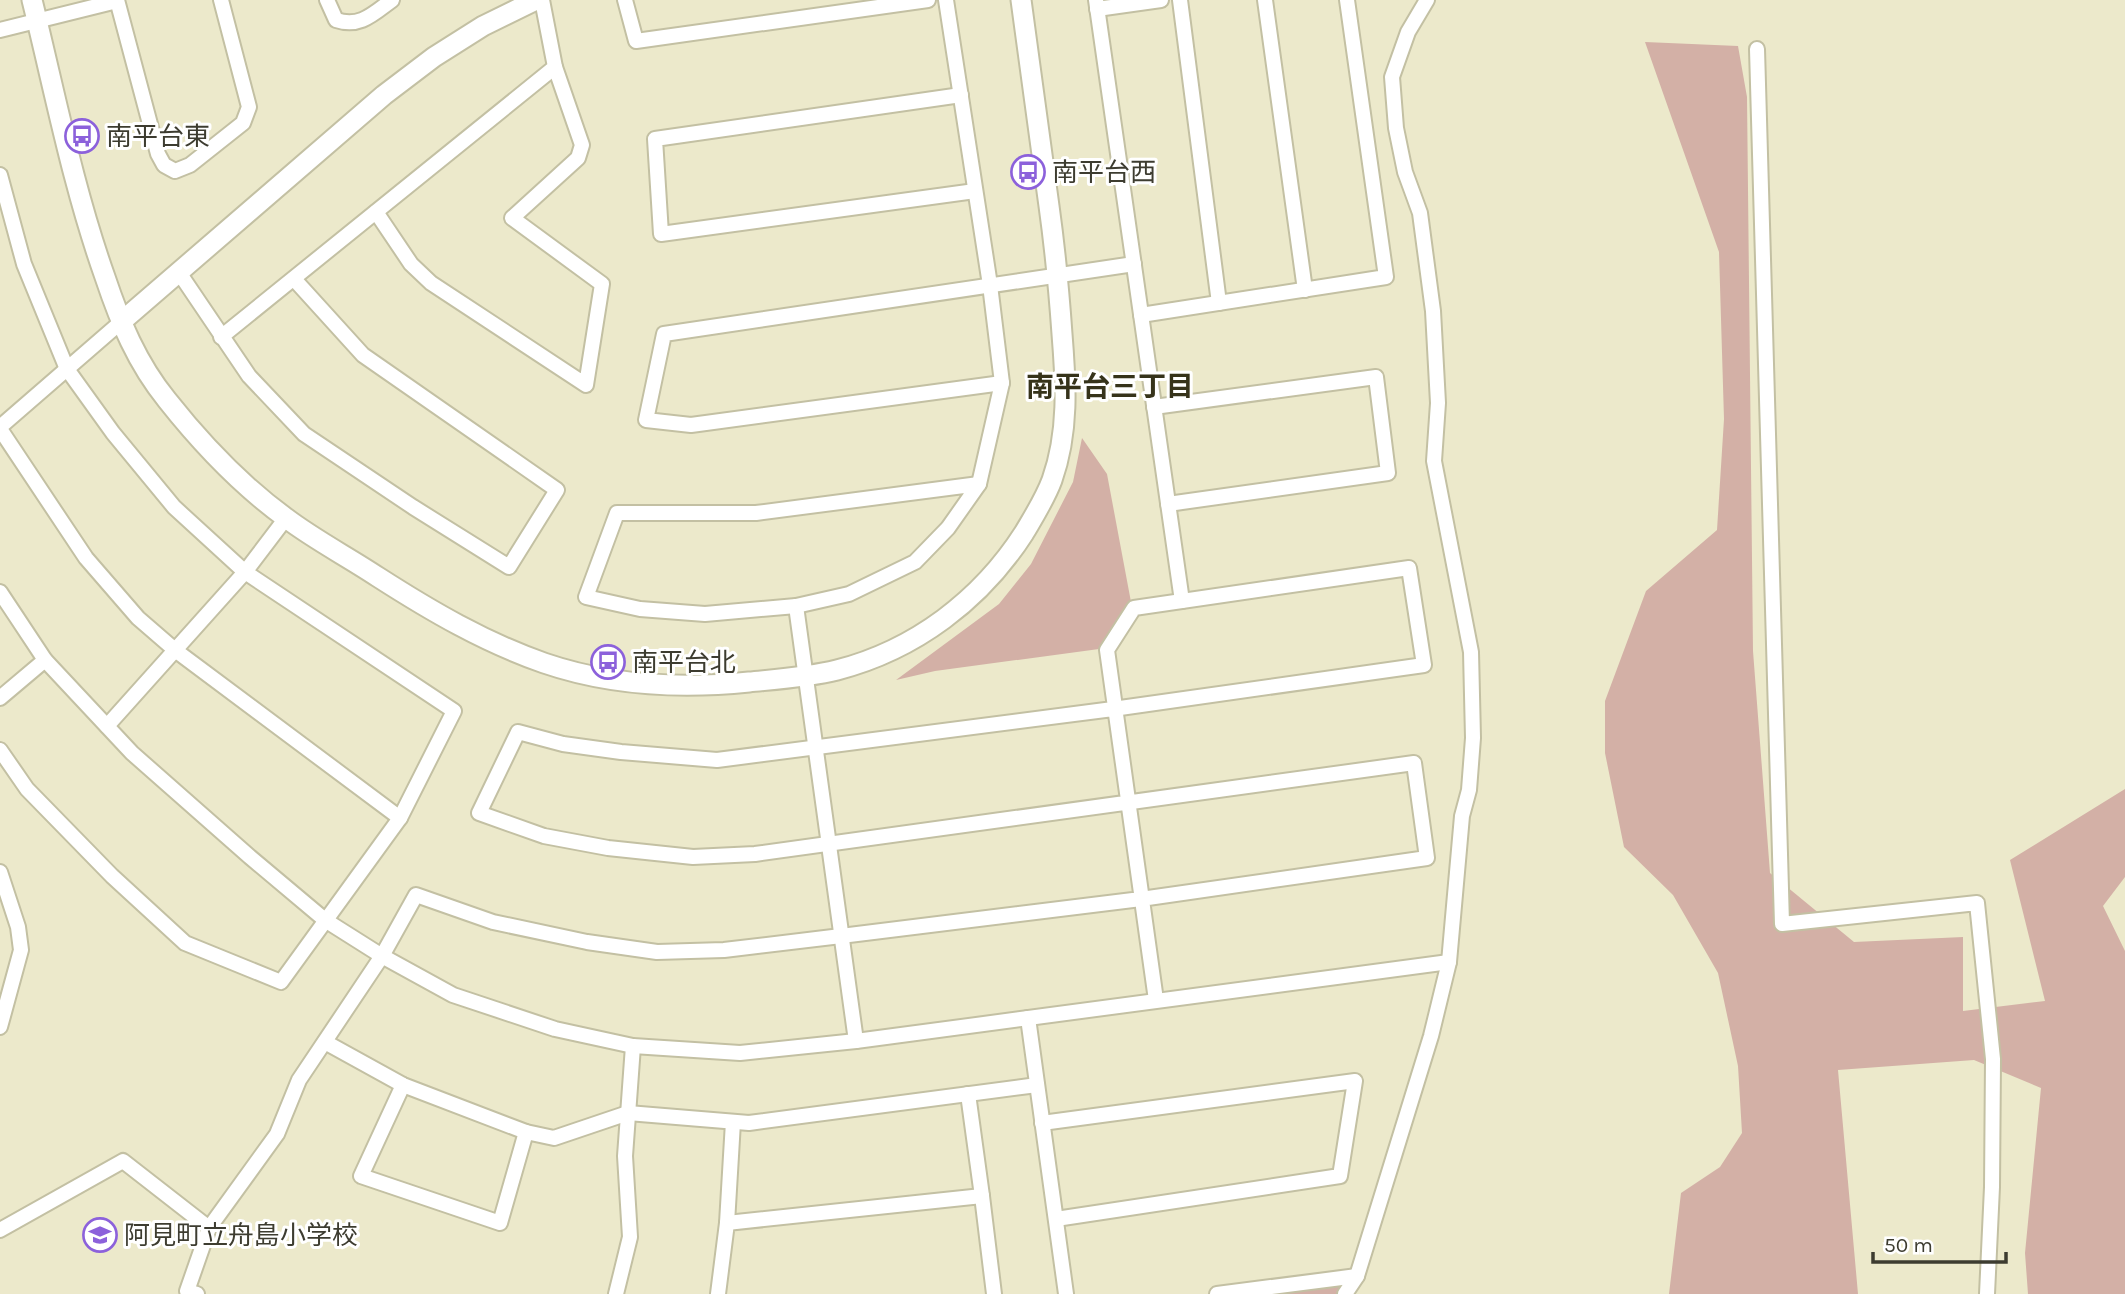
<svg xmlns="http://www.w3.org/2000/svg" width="2125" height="1294" font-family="Karla,'Noto Sans JP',sans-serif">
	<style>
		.green { fill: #d3b0a6 }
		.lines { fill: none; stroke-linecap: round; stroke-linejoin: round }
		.street-casing { stroke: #c3c0a3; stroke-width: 18 }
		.secondary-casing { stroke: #c3c0a3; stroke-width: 23 }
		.street { stroke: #fff; stroke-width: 14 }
		.secondary { stroke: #fff; stroke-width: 19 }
		.labels { text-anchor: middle; stroke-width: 6; stroke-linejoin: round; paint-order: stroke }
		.poi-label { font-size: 26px; fill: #3d3c30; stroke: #fff; text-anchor: start }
		.neighbourhood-label { font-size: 28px; font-weight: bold; fill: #36331a; stroke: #fff }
	</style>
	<rect width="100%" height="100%" fill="#ece9cb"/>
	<!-- green -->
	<g class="green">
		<path d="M1645 42 1738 46 1747 97 1753 651 1770 873 1854 942 1963 937V1011L2045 1001 2010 860 2125 789V877L2103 906 2125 951V1294H2028L2025 1253 2041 1088 1974 1060 1838 1070 1858 1294H1669L1681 1193 1720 1167 1742 1133 1738 1066 1718 973 1673 895 1624 847 1605 753V701L1646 591 1717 530 1724 419 1719 252Z"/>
		<path d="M1082 438 1107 474 1131 602 1099 649 935 671 896 680 999 604 1031 564 1073 482Z"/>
		<path d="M1350 1280 1341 1294H1273Z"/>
	</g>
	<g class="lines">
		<!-- street casing -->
		<g class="street-casing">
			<g id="street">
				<path d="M117 0 158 154 164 165 175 171 190 165 243 123 249 107 221 0"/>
				<path d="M327 0 336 20C360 28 373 14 392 0"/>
				<path d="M625 0 636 41 928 0"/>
				<path d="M946 0 990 285 1002 383 979 484"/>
				<path d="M1096 0 1182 601"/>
				<path d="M1180 0 1219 303"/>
				<path d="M1265 0 1305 290"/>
				<path d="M1097 9 1161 0"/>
				<path d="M0 30 117 1"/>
				<path d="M1757 49 1782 924 1977 903 1993 1059 1992 1187 1987 1294"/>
				<path d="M961 95 655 139 661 234 975 191"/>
				<path d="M0 175 24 264 67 369 113 433 174 507 245 572 454 711 400 818 281 982 185 943 112 876 27 789 0 750"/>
				<path d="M376 212 411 264 431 283 586 385 602 284 512 218 578 158 582 145 555 67"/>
				<path d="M178 271 249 376 304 434 413 507 509 567 557 490 363 355 294 279"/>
				<path d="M1141 315 1386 277 1347 0"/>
				<path d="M221 337 555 67 542 0"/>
				<path d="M1002 383 691 425 646 420 664 334 1134 264"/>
				<path d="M1154 407 1376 377 1388 473 1168 504"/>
				<path d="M0 427 121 322"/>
				<path d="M0 429 86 558 138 618 175 650 400 818"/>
				<path d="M979 484 948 528 915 562 849 594 796 606 705 614 640 609 586 597 617 513H756Z"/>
				<path d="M0 592 45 660 132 753 250 857 325 920 382 956 453 995 555 1029 633 1046 740 1053 856 1041 1449 962"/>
				<path d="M796 606 856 1041"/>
				<path d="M0 698 45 660"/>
				<path d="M107 726 245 572 286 518"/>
				<path d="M0 872 18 927 21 950 0 1027"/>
				<path d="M1028 1018 1066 1294"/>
				<path d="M325 1042 403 1085 526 1132 554 1138 628 1113 749 1123 1037 1085"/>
				<path d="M403 1085 361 1176 500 1223 526 1132"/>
				<path d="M968 1094 982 1196"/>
				<path d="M1042 1123 1355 1081 1340 1176 1056 1219"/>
				<path d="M727 1223 733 1122"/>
				<path d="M209 1228 277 1134 299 1080 382 956 416 895 493 922 587 942 657 952 724 950 841 936 1141 899 1427 858 1414 763 755 854 693 857 608 848 544 836 479 813 518 732 563 744 621 752 717 760 1113 709 1424 665 1409 568 1134 608 1107 650 1156 1000"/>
				<path d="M0 1230 123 1161 209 1228 187 1291 197 1294"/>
				<path d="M616 1294 630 1237 625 1156 633 1046"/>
				<path d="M718 1294 727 1223 982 1196 994 1294"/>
				<path d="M1217 1294 1357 1276"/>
				<path d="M1345 1294 1357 1276 1431 1036 1449 962 1462 816 1469 790 1473 738 1471 652 1434 461 1438 403 1433 311 1420 213 1405 172 1396 128 1392 77 1408 32 1427 0"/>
			</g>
		</g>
		<!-- secondary casing -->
		<g class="secondary-casing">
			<g id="secondary">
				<path d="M32 0C55 93 73 187 105 277 120 322 137 363 167 400 201 443 242 486 286 518 315 540 348 557 378 577 431 611 484 642 544 663 611 686 680 689 749 682 779 679 809 677 837 670 915 650 981 600 1024 533 1034 516 1045 499 1052 480 1069 432 1066 383 1062 334 1059 291 1055 249 1049 206 1040 137 1030 69 1021 0"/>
				<path d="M121 322 384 95 434 57 483 26 536 0"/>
			</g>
		</g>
		<!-- street -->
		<use href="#street" class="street"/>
		<!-- secondary -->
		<use href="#secondary" class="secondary"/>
	</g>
	<!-- icons -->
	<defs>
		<g id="bus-ring" transform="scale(1.75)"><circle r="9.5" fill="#fff" stroke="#8c61db" stroke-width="1.5"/><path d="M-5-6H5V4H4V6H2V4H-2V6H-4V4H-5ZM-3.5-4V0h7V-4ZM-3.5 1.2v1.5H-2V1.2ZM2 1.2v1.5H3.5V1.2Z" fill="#8c61db"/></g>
		<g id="school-ring" transform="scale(1.75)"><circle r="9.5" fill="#fff" stroke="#8c61db" stroke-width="1.5"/><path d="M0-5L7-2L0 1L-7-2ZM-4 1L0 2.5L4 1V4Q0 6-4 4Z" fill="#8c61db"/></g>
	</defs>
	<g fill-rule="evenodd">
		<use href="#bus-ring" x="82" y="136"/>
		<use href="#bus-ring" x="1028" y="172"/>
		<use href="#bus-ring" x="608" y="662"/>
		<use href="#school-ring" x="100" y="1235"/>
	</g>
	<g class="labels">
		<!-- poi labels -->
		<g class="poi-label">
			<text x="106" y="145">南平台東</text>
			<text x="1052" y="181">南平台西</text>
			<text x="632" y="671">南平台北</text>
			<text x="124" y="1244">阿見町立舟島小学校</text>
		</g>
		<!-- neighbourhood labels -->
		<g class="neighbourhood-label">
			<text x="1110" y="396">南平台三丁目</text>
		</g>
	</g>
	<!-- scale -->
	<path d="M1873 1252v10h133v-10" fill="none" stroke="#3d3c30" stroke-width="3.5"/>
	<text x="1884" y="1252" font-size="21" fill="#3d3c30" stroke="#ffffff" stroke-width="5" paint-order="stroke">50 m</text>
</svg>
